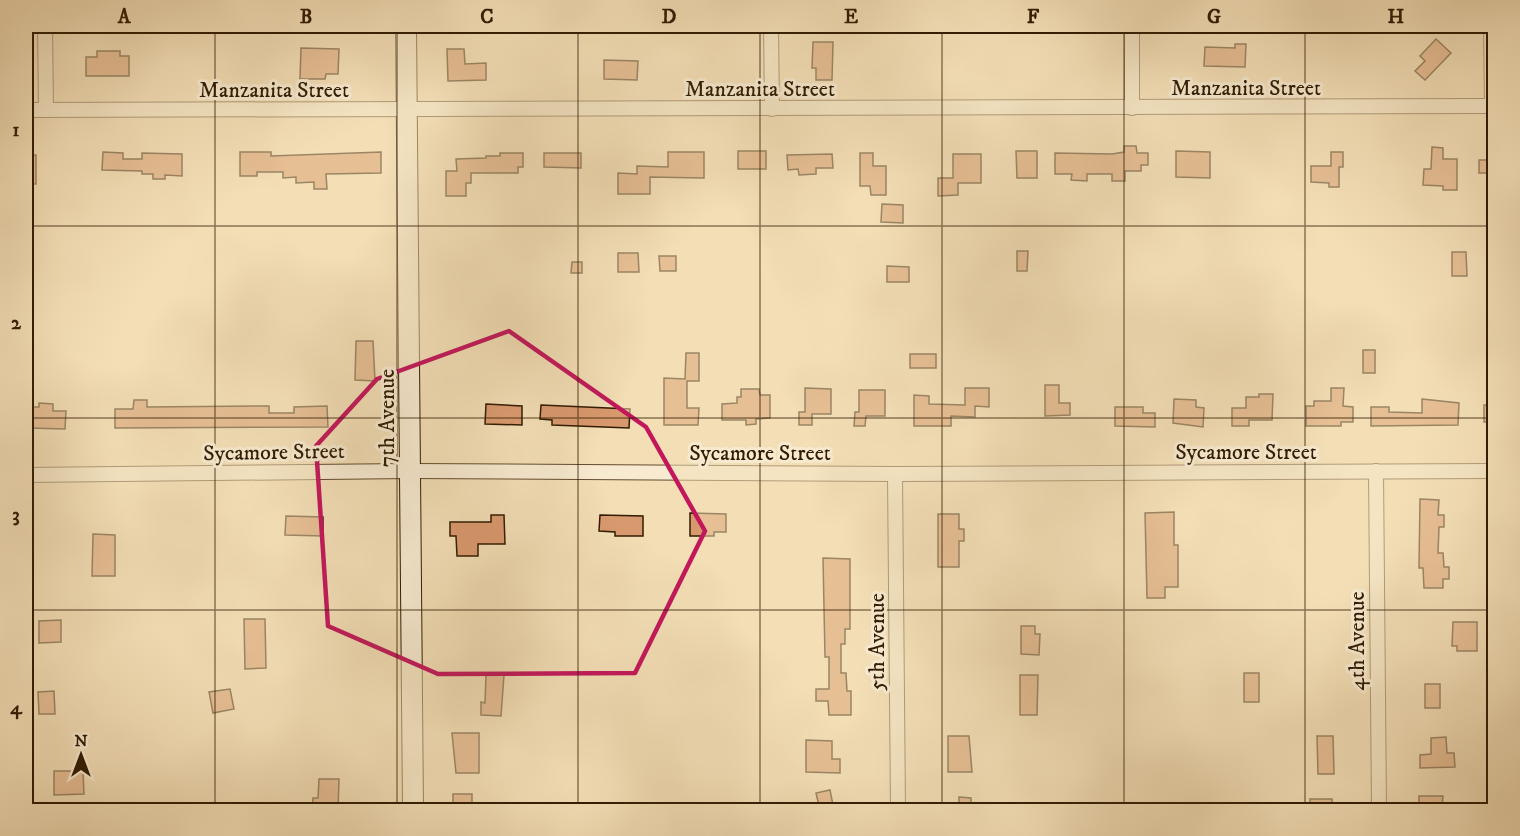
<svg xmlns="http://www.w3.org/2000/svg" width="1520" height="836" font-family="'IM FELL DW Pica',serif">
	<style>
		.building { fill: #d9996e; stroke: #311c02; stroke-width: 1.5 }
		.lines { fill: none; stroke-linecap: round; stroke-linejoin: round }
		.street-casing { stroke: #624c2f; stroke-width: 16 }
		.secondary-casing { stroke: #311c02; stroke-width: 22 }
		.street { stroke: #f7ead0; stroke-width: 14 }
		.secondary { stroke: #f7ead0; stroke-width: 20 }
		.marked { fill: none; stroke: #c2185b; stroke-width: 4.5; stroke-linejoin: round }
		.grid { fill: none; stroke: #311c02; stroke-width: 1.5; stroke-opacity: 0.55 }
		.labels { text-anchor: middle; stroke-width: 6; stroke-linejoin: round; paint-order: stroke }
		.street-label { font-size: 22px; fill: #311c02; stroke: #f7ead0 }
		.neatline { fill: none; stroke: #311c02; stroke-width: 2 }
		.grid-label { font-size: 20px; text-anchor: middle; font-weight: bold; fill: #311c02 }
	</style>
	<rect width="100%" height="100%" fill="#f3deb6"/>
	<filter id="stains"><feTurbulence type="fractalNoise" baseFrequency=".00333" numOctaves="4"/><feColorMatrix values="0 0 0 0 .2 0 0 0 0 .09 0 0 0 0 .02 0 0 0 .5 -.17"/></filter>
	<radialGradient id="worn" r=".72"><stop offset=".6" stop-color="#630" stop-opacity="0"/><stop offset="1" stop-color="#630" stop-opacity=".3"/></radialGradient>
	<!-- building -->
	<g class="building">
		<path d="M1436 39 1451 53 1425 80 1415 71 1425 61 1420 56Z"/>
		<path d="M813 42H833L832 80H816V68H812Z"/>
		<path d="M1235 44H1246L1245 67 1204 66 1205 47 1235 48Z"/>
		<path d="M301 48 339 49 338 74H326L325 79H300Z"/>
		<path d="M447 49H464L465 64 486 63V80L448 81Z"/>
		<path d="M97 51H120V56H129V76H86V57H97Z"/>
		<path d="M604 60 638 61 637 80 604 79Z"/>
		<path d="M1124 146H1136L1137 153H1148V165H1141V171H1125V181H1112V174H1087V181L1071 180 1072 174H1055V153L1112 154 1124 152Z"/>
		<path d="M1432 147 1443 148V159H1457V190H1443V186L1423 185 1424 169H1431Z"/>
		<rect x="738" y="151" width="28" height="18"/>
		<path d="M1016 151H1037V178H1017Z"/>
		<path d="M1176 151 1210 152V178L1176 177Z"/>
		<path d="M103 152 123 153V159H142V153L182 154V176L165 175V179H153V174H142V171L102 170Z"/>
		<path d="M240 152H271V156L381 152V173L326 174 327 189H314V182L296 183V177L283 178V172H257V176H240Z"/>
		<path d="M668 152H704V178L650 177V194H618V173L637 174V166L668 167Z"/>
		<path d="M1331 152H1343V167H1339V187H1329V183L1311 182V166H1331Z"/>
		<path d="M500 153H523V167H518V173H471V183H466V196H446V171H457L456 159 486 158V156H500Z"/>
		<path d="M544 153H581V168L544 167Z"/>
		<path d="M860 153H873V166H886V195H871L870 186H860Z"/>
		<path d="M832 154 833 168H816V174L799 175 798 169 788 170 787 155Z"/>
		<path d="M953 154H981V183H958V195L938 196V178H953Z"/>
		<rect x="26" y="155" width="10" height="29"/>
		<rect x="1479" y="160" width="15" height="13"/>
		<path d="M882 204 903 205V223L881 222Z"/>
		<path d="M1017 251H1028L1027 271H1017Z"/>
		<path d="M1452 252H1466L1467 276H1452Z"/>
		<path d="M618 253H638L639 272H618Z"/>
		<path d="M659 256H676V271H660Z"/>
		<path d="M572 262H582V273H571Z"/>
		<path d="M887 266 909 267V282H887Z"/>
		<path d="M356 341H373L375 381 355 380Z"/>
		<rect x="1363" y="350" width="12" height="23"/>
		<path d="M686 353H699V381H687V408H699L698 425H664V378L685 379Z"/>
		<rect x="910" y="354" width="26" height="14"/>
		<path d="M1045 385H1059V403H1070V415L1045 416Z"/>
		<path d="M805 388 831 389V414H812V425H799V412H805Z"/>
		<path d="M965 388H989V407L975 406V417L951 416V426H914V395L929 396V404L965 405Z"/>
		<path d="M1331 388H1344L1343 406 1353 407V422H1341V426H1306V406H1314V401H1331Z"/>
		<path d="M741 389H759L760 395H770V418L756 419V424L746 425V420H722V404L737 403V397H741Z"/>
		<path d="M859 390H885V416H866L865 426H854L855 412H859Z"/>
		<path d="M1259 394H1273L1272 420H1249V426H1232V408H1246V397H1259Z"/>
		<path d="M1174 399 1196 400V407L1204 408 1203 427 1173 423Z"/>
		<path d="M1422 399 1459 403 1458 425 1371 426V407H1389V412L1422 413Z"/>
		<path d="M134 400H147V407L269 406V413H294V407L327 406 328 427 115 428V409H133Z"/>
		<path d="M39 403 53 404V411H66L65 429 28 428 29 407H39Z"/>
		<path d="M486 404 522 406V425L485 424Z"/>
		<path d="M541 405 630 409 629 428 552 425V420L540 419Z"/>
		<rect x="1484" y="405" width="10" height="17"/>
		<path d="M1115 407H1143V413H1155V427L1115 426Z"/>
		<path d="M1420 499 1439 500 1438 515H1444V527H1439L1438 553H1443L1444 567H1449V579H1443V588H1424L1423 568H1419Z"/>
		<path d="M1174 512V545H1178V587H1165V598H1147L1145 513Z"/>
		<path d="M690 513 726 514V532H714V536H690Z"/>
		<path d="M938 514H959V529H964V541H959V567H938Z"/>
		<path d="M491 515H504L505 544H478V556H457L456 536H450V522H491Z"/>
		<path d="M600 515 643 516V536H615V532L599 531Z"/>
		<path d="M286 516 323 517V536L285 535Z"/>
		<path d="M93 534 115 535V576H92Z"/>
		<path d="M823 558 850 559V629H845V644H841V673H846L847 691H851V715H829L828 701H816V689H829V657H825Z"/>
		<path d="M244 619H265L266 668 245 669Z"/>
		<path d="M61 620V642L39 643V621Z"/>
		<path d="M1453 622H1477V651H1457V646H1452Z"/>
		<path d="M1021 626H1035V634H1040L1039 655 1021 654Z"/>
		<rect x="1244" y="673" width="15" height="29"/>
		<path d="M486 675H504L501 716 481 715V702L485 703Z"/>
		<path d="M1020 675H1038L1037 715H1020Z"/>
		<rect x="1425" y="684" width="15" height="24"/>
		<path d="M230 689 234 709 213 713 209 692Z"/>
		<path d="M54 691 55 714H39L38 692Z"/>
		<path d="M452 733H479V773H456Z"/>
		<path d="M948 736H969L972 772H948Z"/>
		<path d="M1317 736H1333L1334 774H1318Z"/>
		<path d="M1446 737 1447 753H1454L1455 767 1420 768V755L1431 754V738Z"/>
		<path d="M806 740 832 741V759H840V773L806 772Z"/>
		<path d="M54 771H83L84 794 54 795Z"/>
		<path d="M319 779H339L338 810H312L313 798H318Z"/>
		<path d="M830 790 834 810H820L816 793Z"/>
		<rect x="453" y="794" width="19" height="16"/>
		<path d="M1419 796H1443L1442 806H1435V810H1419Z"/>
		<path d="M959 797 971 798V810H959Z"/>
		<rect x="1310" y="799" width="22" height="11"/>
	</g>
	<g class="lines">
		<!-- street casing -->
		<g class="street-casing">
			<g id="street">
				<path d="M45 26 46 110"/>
				<path d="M771 26 772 109"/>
				<path d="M1132 26V108"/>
				<path d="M1491 26 1492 106"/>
				<path d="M26 110 1494 106"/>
				<path d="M1376 471 1379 810"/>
				<path d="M895 474 898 810"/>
				<path d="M26 475 410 471 895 474 1494 471"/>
			</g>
		</g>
		<!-- secondary casing -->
		<g class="secondary-casing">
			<path id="secondary" d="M406 26 413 810"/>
		</g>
		<!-- street -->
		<use href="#street" class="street"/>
		<!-- secondary -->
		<use href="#secondary" class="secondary"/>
	</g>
	<!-- marked area -->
	<path d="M0 0H1520V836H0ZM509 331 646 427 705 531 635 673 438 674 328 626 316 446 377 379Z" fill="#f3deb6" fill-opacity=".55" fill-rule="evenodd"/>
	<path class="marked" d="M509 331 646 427 705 531 635 673 438 674 328 626 316 446 377 379Z"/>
	<!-- grid -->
	<path class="grid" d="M215 26V810M397 26V810M578 26V810M760 26V810M942 26V810M1124 26V810M1305 26V810M26 226H1494M26 418H1494M26 610H1494"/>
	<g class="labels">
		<!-- street labels -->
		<g class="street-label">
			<text x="1246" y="95">Manzanita Street</text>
			<text x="760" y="96">Manzanita Street</text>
			<text x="274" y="97">Manzanita Street</text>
			<text transform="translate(386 418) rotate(-90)" y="8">7th Avenue</text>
			<text transform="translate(274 451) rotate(-1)" y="8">Sycamore Street</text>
			<text x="1246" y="459">Sycamore Street</text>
			<text x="760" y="460">Sycamore Street</text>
			<text transform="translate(1356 641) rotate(-90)" y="8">4th Avenue</text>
			<text transform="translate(876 642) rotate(-90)" y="8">5th Avenue</text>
		</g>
	</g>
	<!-- margin -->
	<rect width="1520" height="836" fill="none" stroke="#f3deb6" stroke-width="66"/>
	<!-- north arrow -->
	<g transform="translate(81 755)" stroke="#f7ead0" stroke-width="4.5" paint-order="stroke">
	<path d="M0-4.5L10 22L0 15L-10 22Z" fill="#311c02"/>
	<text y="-9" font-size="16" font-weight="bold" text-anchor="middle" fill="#311c02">N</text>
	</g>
	<rect x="33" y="33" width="1454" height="770" class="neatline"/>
	<g class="grid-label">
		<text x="124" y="23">A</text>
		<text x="306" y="23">B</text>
		<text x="487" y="23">C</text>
		<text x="669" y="23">D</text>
		<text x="851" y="23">E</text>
		<text x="1033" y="23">F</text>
		<text x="1214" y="23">G</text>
		<text x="1396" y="23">H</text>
		<text x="16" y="136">1</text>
		<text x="16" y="329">2</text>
		<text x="16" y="521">3</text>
		<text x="16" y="714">4</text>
	</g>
	<rect width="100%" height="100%" filter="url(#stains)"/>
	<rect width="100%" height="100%" fill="url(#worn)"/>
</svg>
